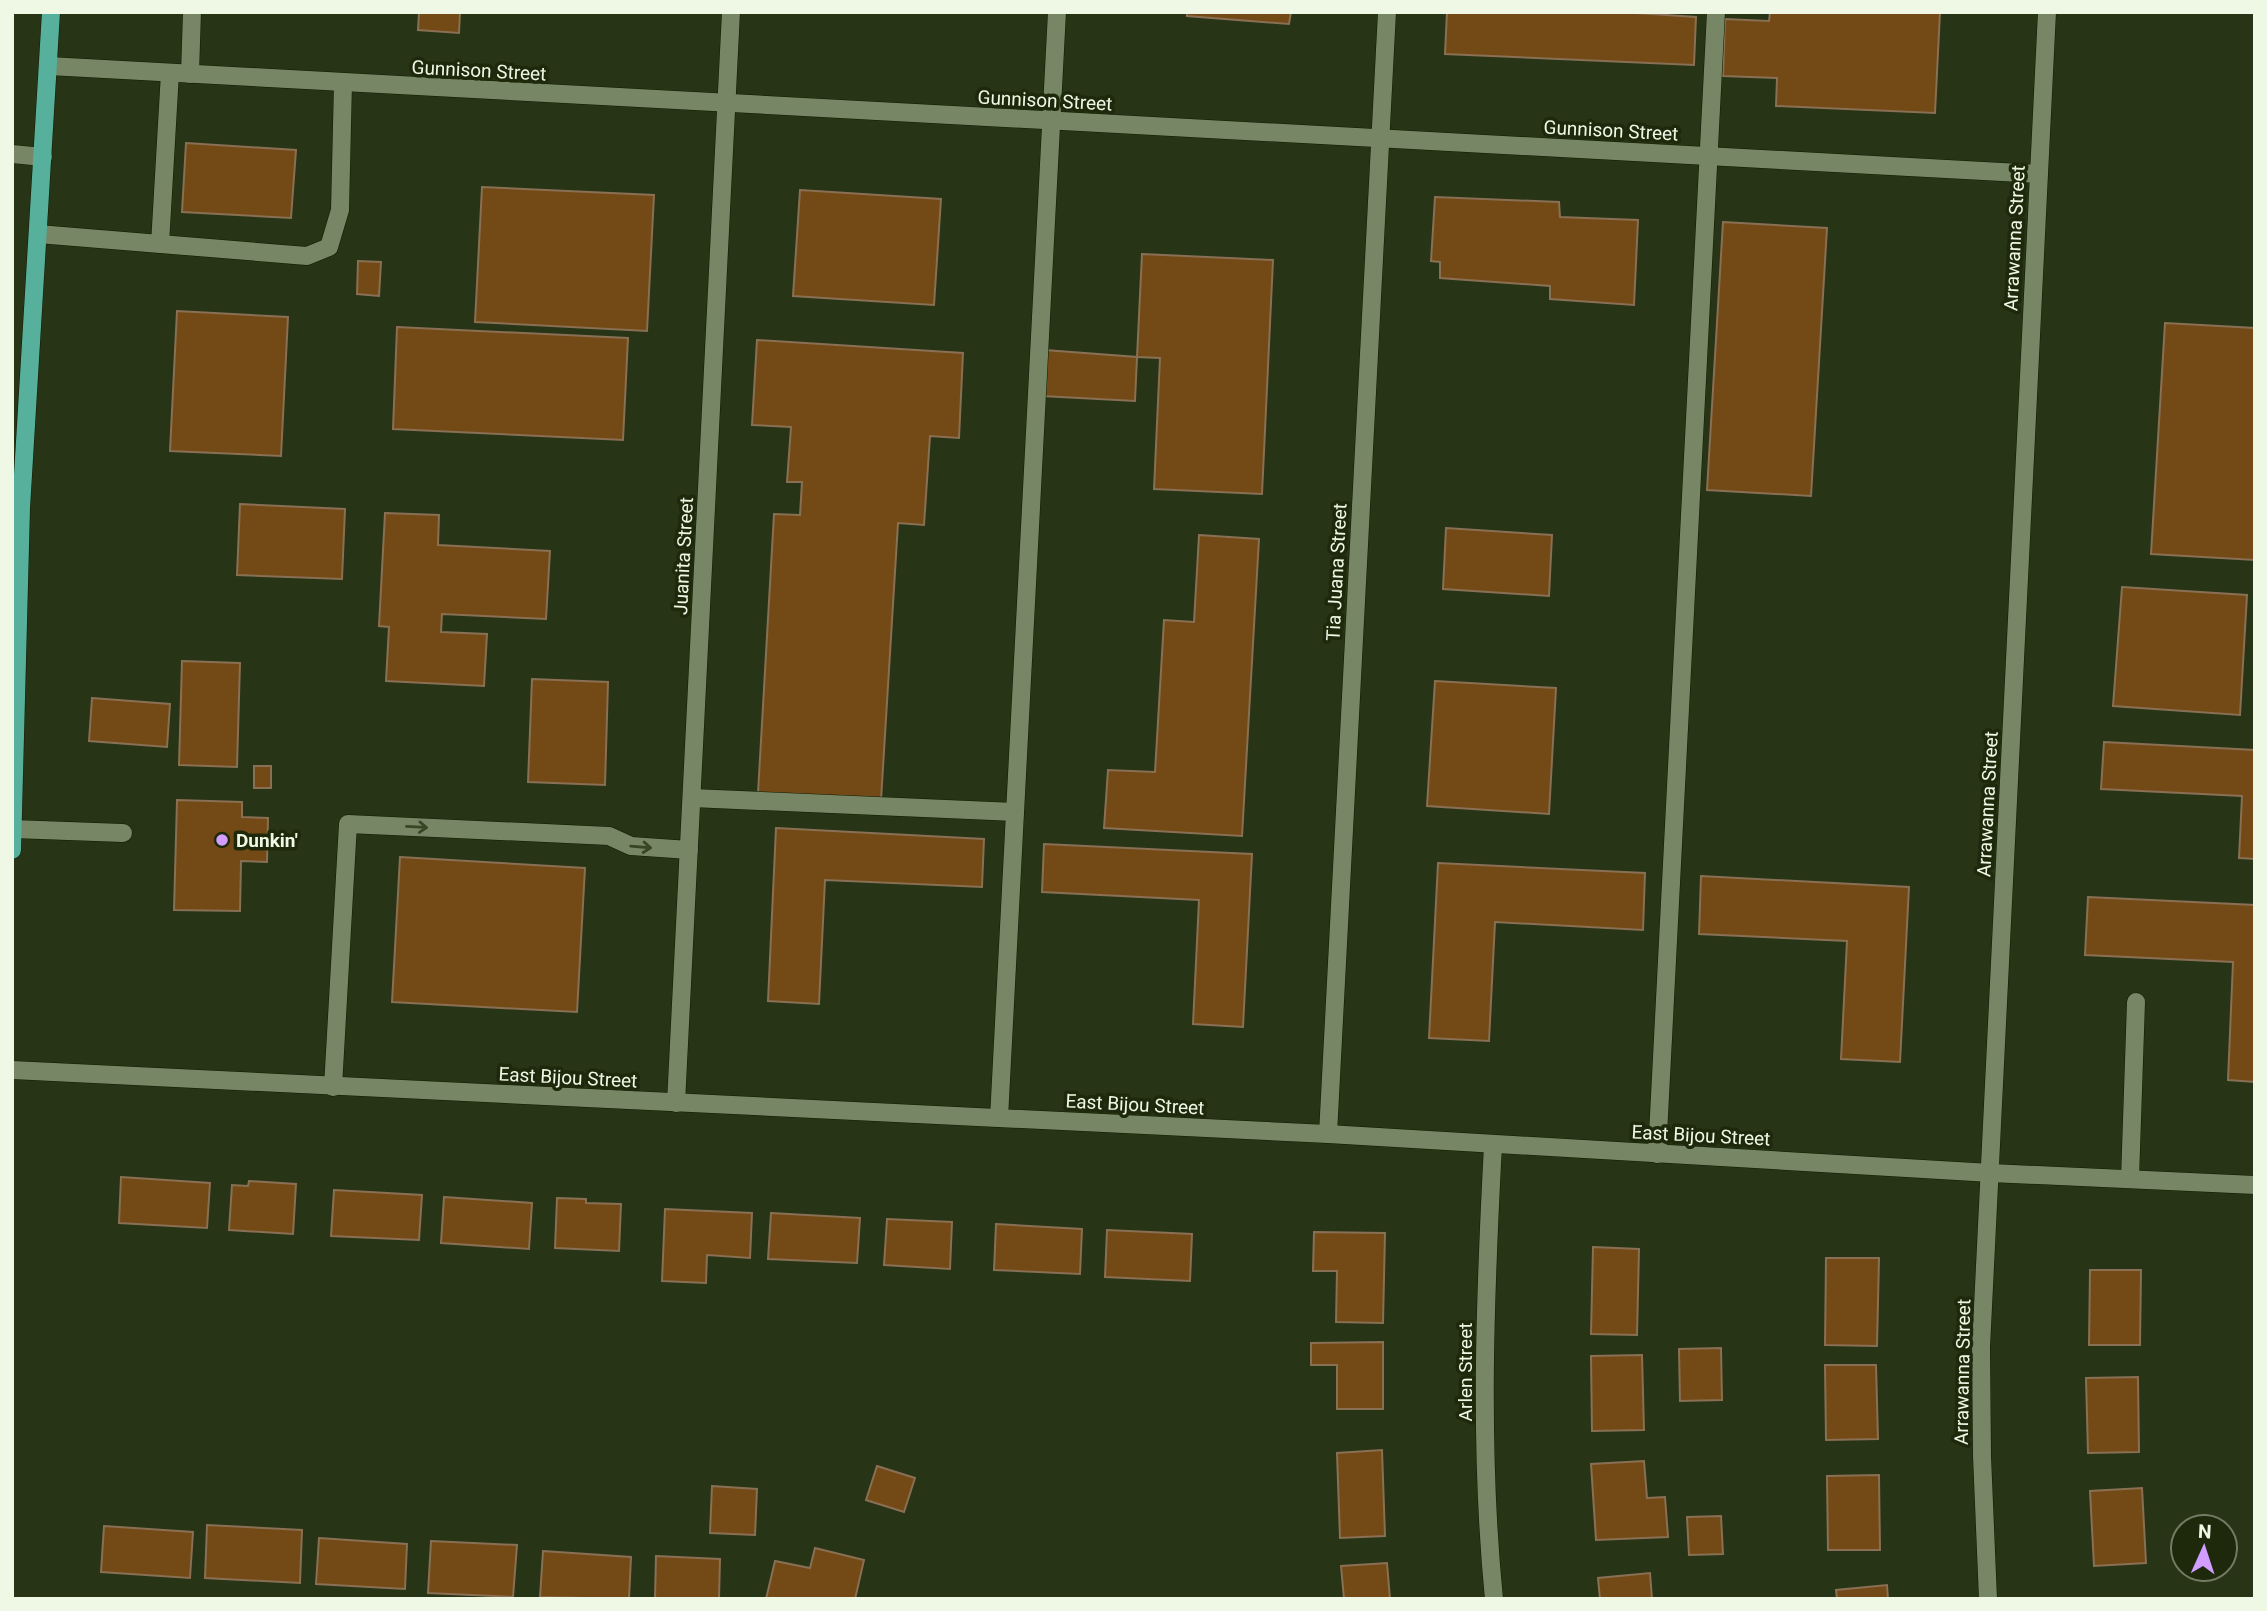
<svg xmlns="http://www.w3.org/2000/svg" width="2267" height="1611" font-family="Roboto,sans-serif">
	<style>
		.building { fill: #734a16; stroke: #896f53; stroke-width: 2 }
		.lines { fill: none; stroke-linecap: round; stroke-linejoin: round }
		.service-casing { stroke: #101b01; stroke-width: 19 }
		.minor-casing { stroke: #101b01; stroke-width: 19 }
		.tertiary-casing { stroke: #101b01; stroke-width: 19 }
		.primary-casing { stroke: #101b01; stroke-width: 19 }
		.service { stroke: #778765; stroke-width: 18 }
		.minor { stroke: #778765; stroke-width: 18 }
		.tertiary { stroke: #778765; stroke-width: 18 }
		.primary { stroke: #57b09c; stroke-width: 18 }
		.oneway { stroke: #394527 }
		.poi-dot { fill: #d19dfe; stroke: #1e290c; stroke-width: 2.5 }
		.labels { text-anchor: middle; stroke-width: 7; stroke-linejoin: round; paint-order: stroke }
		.street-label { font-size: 19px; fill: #eff7e5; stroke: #1e290c }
		.poi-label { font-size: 19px; font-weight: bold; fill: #eff7e5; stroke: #1e290c; text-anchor: start }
	</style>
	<rect width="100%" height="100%" fill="#273416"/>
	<!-- building -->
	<g class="building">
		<path d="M419 12H460L459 33 418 30Z"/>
		<path d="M1187 12H1291L1289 24 1187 16Z"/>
		<path d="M1447 12H1621L1696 17 1694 65 1445 54Z"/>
		<path d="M1770 12H1940L1935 113 1776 106 1777 78 1723 76 1725 19 1769 21Z"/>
		<path d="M186 143 296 150 291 218 182 212Z"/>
		<path d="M482 187 654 195 647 331 475 322Z"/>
		<path d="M800 190 941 199 934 305 793 296Z"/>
		<path d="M1435 197 1559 202 1560 217 1638 220 1634 305 1550 299V286L1440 278V262L1431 261Z"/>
		<path d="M1723 222 1827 228 1811 496 1707 490Z"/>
		<path d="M1142 254 1273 260 1262 494 1154 489 1160 358 1137 357Z"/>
		<path d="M358 261 381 262 379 296 357 294Z"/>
		<path d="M177 311 288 317 281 456 170 451Z"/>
		<path d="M2165 323 2255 328V560L2151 554Z"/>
		<path d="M397 327 628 338 623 440 393 429Z"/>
		<path d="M757 340 963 353 959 438 930 436 924 525 898 523 881 800 758 793 774 514 800 515 802 482H787L791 427 752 425Z"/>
		<path d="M1045 350 1137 357 1135 401 1042 396Z"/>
		<path d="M240 504 345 509 342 579 237 575Z"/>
		<path d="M385 513 439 515 438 545 550 551 546 619 442 614 441 632 487 634 484 686 386 681 389 627 379 626Z"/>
		<path d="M1446 528 1552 535 1549 596 1443 589Z"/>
		<path d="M1199 535 1259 539 1242 836 1104 828 1108 770 1155 772 1164 620 1194 622Z"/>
		<path d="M2122 587 2247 595 2240 715 2113 706Z"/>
		<path d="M182 661 240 663 237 767 179 765Z"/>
		<path d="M532 679 608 682 605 785 528 782Z"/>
		<path d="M1435 681 1556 688 1549 814 1427 806Z"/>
		<path d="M92 698 170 704 167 747 89 741Z"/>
		<path d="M2104 742 2255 750V859L2239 858 2242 796 2101 789Z"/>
		<rect x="254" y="766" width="17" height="22"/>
		<path d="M177 800 242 802V817L268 818 267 862 241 861 240 911 174 910Z"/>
		<path d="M776 828 984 839 982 887 825 880 819 1004 768 1001Z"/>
		<path d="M1044 844 1252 854 1243 1027 1193 1024 1199 900 1042 892Z"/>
		<path d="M400 857 585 868 577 1012 392 1002Z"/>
		<path d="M1438 863 1645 873 1643 930 1495 922 1489 1041 1429 1038Z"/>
		<path d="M1701 876 1909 887 1900 1062 1841 1059 1847 941 1699 934Z"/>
		<path d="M2088 897 2255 905V1082L2228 1080 2233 962 2085 955Z"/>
		<path d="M121 1177 210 1183 207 1228 119 1223Z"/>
		<path d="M249 1181 296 1184 293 1234 229 1230 232 1185 248 1186Z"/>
		<path d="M334 1190 422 1195 419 1240 331 1236Z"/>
		<path d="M444 1197 532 1203 529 1249 441 1243Z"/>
		<path d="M557 1198 586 1199V1203L621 1204 619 1251 555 1248Z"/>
		<path d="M665 1209 752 1213 750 1258 707 1255 706 1283 662 1281Z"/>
		<path d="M771 1213 860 1218 857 1263 768 1259Z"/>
		<path d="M887 1219 952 1222 950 1269 884 1265Z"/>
		<path d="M996 1224 1082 1229 1080 1274 994 1270Z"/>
		<path d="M1107 1230 1192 1234 1190 1281 1105 1277Z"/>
		<path d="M1314 1232 1385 1233 1383 1323 1336 1322 1337 1271H1313Z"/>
		<path d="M1593 1247 1639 1249 1637 1335 1591 1334Z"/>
		<path d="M1826 1258H1879L1877 1346 1825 1345Z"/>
		<path d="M2090 1270H2141L2140 1345H2089Z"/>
		<path d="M1383 1342V1409H1337V1365H1311V1343Z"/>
		<path d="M1721 1348 1722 1400 1680 1401 1679 1349Z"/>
		<path d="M1642 1355 1644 1430 1592 1431 1591 1356Z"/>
		<path d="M1825 1365H1876L1878 1439 1826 1440Z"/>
		<path d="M2138 1377 2139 1452 2088 1453 2086 1378Z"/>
		<path d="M1382 1450 1385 1536 1340 1538 1337 1453Z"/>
		<path d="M1644 1461 1647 1498 1665 1497 1668 1537 1596 1540 1591 1464Z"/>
		<path d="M877 1466 915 1478 904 1512 866 1500Z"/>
		<path d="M1879 1475 1880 1550H1828L1827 1476Z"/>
		<path d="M712 1486 757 1489 755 1535 710 1533Z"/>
		<path d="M2142 1488 2146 1563 2094 1566 2090 1491Z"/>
		<path d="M1721 1516 1723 1554 1689 1555 1687 1517Z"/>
		<path d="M207 1525 302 1530 300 1583 205 1578Z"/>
		<path d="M104 1526 193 1532 190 1578 101 1572Z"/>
		<path d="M319 1538 407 1544 405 1589 316 1584Z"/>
		<path d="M431 1541 517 1545 513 1597 428 1593Z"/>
		<path d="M815 1548 864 1560 855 1599H766L775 1561 810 1568Z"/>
		<path d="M543 1551 631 1557 629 1599 540 1597Z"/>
		<path d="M656 1556 720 1559 719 1599H655Z"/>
		<path d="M1387 1563 1390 1599H1344L1341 1566Z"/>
		<path d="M1650 1573 1652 1599H1600L1598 1578Z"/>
		<path d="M1887 1585 1888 1599H1837L1836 1590Z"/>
	</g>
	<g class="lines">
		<!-- service casing -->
		<g class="service-casing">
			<g id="service">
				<path d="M190 74 192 12"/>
				<path d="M38 234 307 256 329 247 340 210 343 83"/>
				<path d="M160 244 170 73"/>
				<path d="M692 798 1015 812"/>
				<path d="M13 829 123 833"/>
				<path d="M333 1087 348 824 609 836 631 846 689 850"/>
				<path d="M999 1118 1057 12"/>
				<path d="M1657 1154 1716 12"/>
				<path d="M2130 1179 2136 1002"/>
			</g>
		</g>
		<!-- minor casing -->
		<g class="minor-casing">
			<g id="minor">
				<path d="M49 66 2038 174"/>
				<path d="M12 154 43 157"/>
				<path d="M676 1103 731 12"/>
				<path d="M1328 1134 1387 12"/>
				<path d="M1493 1145C1485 1296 1479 1448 1494 1599"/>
				<path d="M1988 1599 1982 1456 1981 1347 2047 12"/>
			</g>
		</g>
		<!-- tertiary casing -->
		<g class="tertiary-casing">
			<path id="tertiary" d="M12 1070 1328 1134 1991 1173 2255 1185"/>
		</g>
		<!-- primary casing -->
		<g class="primary-casing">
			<path id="primary" d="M12 850 21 508 51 12"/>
		</g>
		<!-- service -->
		<use href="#service" class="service"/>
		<!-- minor -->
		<use href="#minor" class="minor"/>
		<!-- tertiary -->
		<use href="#tertiary" class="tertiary"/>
		<!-- primary -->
		<use href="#primary" class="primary"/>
	</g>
	<!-- one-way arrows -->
	<defs><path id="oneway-shaft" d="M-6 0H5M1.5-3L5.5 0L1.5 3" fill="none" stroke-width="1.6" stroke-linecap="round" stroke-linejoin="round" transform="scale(1.75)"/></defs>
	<g class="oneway">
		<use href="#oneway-shaft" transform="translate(417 827) rotate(3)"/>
		<use href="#oneway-shaft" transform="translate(641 847) rotate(5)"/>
	</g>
	<!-- markers -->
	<circle class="poi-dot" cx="222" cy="840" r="7"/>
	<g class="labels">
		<!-- street labels -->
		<g class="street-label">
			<text transform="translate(479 70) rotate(3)" y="7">Gunnison Street</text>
			<text transform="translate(1045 100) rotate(3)" y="7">Gunnison Street</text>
			<text transform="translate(1611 130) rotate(3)" y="7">Gunnison Street</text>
			<text transform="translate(2014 238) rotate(-87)" y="7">Arrawanna Street</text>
			<text transform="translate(683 556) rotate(-87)" y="7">Juanita Street</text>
			<text transform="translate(1336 572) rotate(-87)" y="7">Tia Juana Street</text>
			<text transform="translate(1987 804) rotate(-87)" y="7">Arrawanna Street</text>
			<text transform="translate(568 1077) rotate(3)" y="7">East Bijou Street</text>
			<text transform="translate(1135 1104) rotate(3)" y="7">East Bijou Street</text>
			<text transform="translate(1701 1135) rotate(3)" y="7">East Bijou Street</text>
			<text transform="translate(1465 1372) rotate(-90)" y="7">Arlen Street</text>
			<text transform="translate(1962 1372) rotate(-89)" y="7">Arrawanna Street</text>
		</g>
		<!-- poi labels -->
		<g class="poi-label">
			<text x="236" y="847">Dunkin'</text>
		</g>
	</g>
	<!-- border -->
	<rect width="2267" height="1611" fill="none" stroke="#eff7e5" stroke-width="28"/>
	<!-- north arrow -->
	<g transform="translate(2204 1548) rotate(3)"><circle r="33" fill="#1e290c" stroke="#727b63" stroke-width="2"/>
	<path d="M0-5L12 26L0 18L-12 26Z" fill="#d19dfe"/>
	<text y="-10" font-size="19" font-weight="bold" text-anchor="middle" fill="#eff7e5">N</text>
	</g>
</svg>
